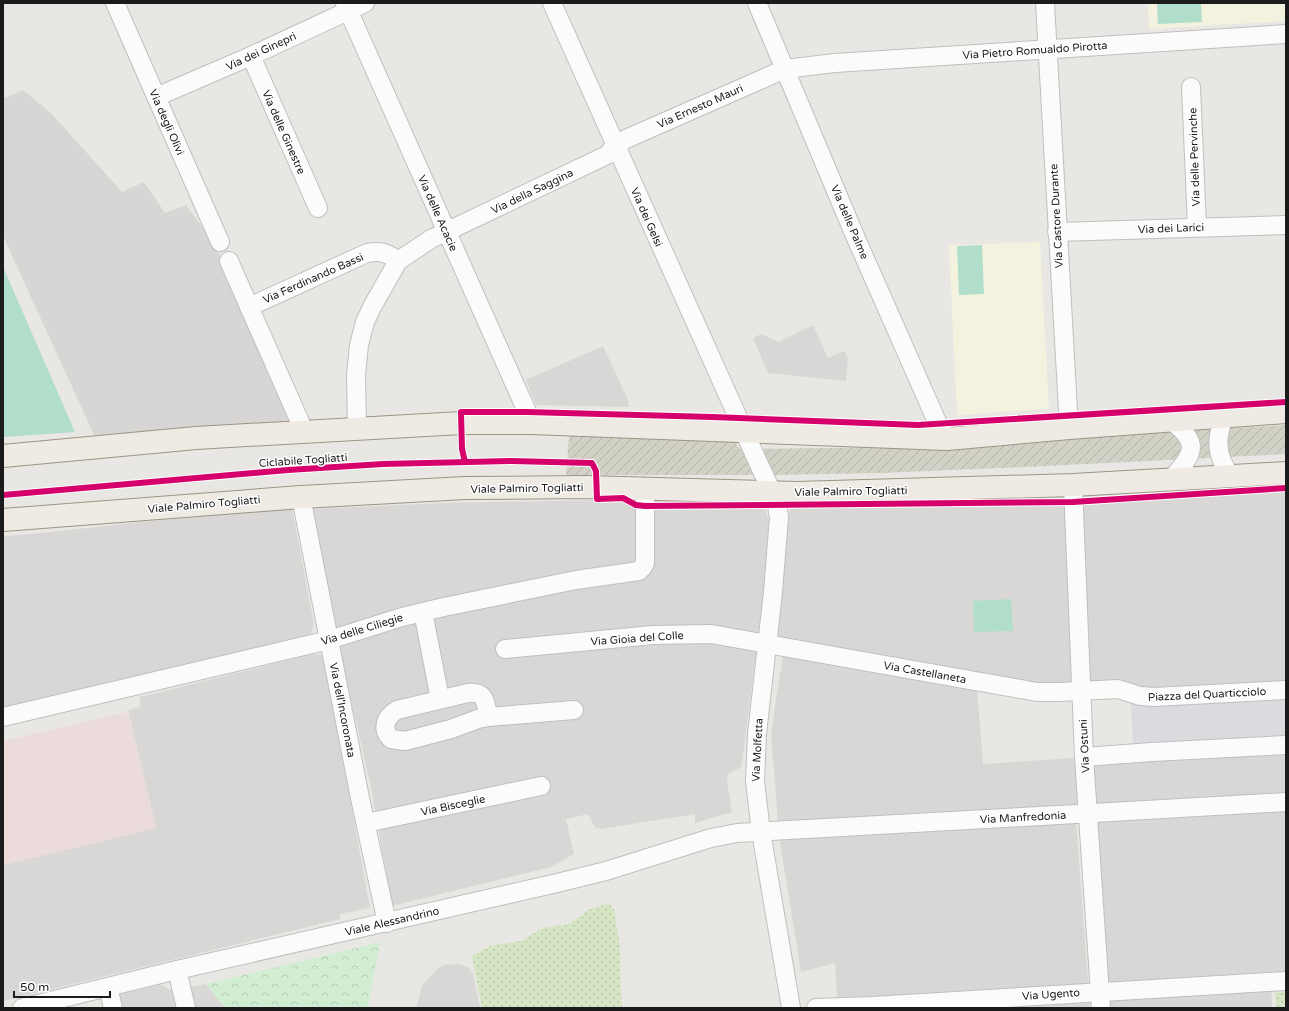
<svg xmlns="http://www.w3.org/2000/svg" width="1289" height="1011" font-family="'Varela Round',sans-serif">
	<style>
		.residential { fill: #d8d7d5 }
		.commercial { fill: #ebdbda }
		.education { fill: #f3f2de }
		.religious { fill: #d7d6d5 }
		.construction { fill: url(#construction-furrows) }
		.grass { fill: url(#grass-dots) }
		.park { fill: url(#park-crowns) }
		.pitch { fill: #b1deca }
		.plaza { fill: #dbdade }
		.lines { fill: none; stroke-linecap: round; stroke-linejoin: round }
		.minor-casing { stroke: #c0bfbe; stroke-width: 20 }
		.major-casing { stroke: #9d9483; stroke-width: 24 }
		.minor { stroke: #fcfbfb; stroke-width: 18 }
		.major { stroke: #efeae3; stroke-width: 22 }
		.cycleway-casing { stroke: #fff; stroke-width: 8 }
		.cycleway { stroke: #d6006c; stroke-width: 6 }
		.labels { text-anchor: middle; stroke-width: 3; stroke-linejoin: round; paint-order: stroke }
		.street-label { font-size: 11px; fill: #1b1b1b; stroke: #fff }
	</style>
	<defs>
		<pattern id="construction-furrows" width="10" height="10" patternUnits="userSpaceOnUse"><rect width="10" height="10" fill="#d2d1c6"/><path d="M-1 1l2-2M0 10L10 0M9 11l2-2" fill="none" stroke="#b4b3aa"/></pattern>
		<pattern id="grass-dots" width="8" height="8" patternUnits="userSpaceOnUse"><rect width="8" height="8" fill="#d6e5c4"/><path d="M2 2h.1M6 6h.1" fill="none" stroke="#b7c4a8" stroke-width="1.8" stroke-linecap="round"/></pattern>
		<pattern id="park-crowns" width="20" height="18" patternUnits="userSpaceOnUse"><rect width="20" height="18" fill="#d2eed2"/><path d="M2 6a3 3 0 1 1 6 0M12 15a3 3 0 1 1 6 0" fill="none" stroke="#b4ccb4"/></pattern>
	</defs>
	<rect width="100%" height="100%" fill="#e9e7e4"/>
	<!-- residential -->
	<g class="residential">
		<path d="M813 325 828 358 844 351 848 358 846 381 768 373 753 338 761 334 779 342Z"/>
		<path d="M603 346 628 400 629 407 536 405 526 380Z"/>
		<path d="M1286 485V684L1153 692 1055 686 775 638 782 560 791 500 1027 499 1146 494Z"/>
		<path d="M609 500 762 502 766 512 772 528V552L756 655 742 762 741 767 728 774 727 781 732 812 695 823V814L601 829 595 827 588 814 566 819 574 854 551 867 392 906 370 782 340 653 312 509 444 503Z"/>
		<path d="M292 508 314 624 310 634 303 637 3 710V536L21 535 200 516Z"/>
		<path d="M318 654 324 656 370 908 340 914V919L3 1001V865L156 828 128 710 140 707V697L309 655Z"/>
		<path d="M783 654 977 689 983 764 1074 758 1079 806 778 823 771 734Z"/>
		<path d="M1286 747V974L1271 975 1272 1008H1108L1094 760Z"/>
		<path d="M1076 820 1090 1008H838L835 963 801 972 779 836Z"/>
		<path d="M458 964 468 967 473 974 480 1008H416L422 986 436 970 443 965Z"/>
		<path d="M206 984 225 1008H190L185 988Z"/>
		<path d="M160 985 176 992 180 1008H119L117 995Z"/>
	</g>
	<!-- commercial -->
	<path class="commercial" d="M128 712 156 828 3 865V741Z"/>
	<!-- education -->
	<g class="education">
		<path d="M1148 3H1286V21L1149 29Z"/>
		<path d="M1040 242 1049 409 957 415 949 245Z"/>
	</g>
	<!-- religious -->
	<path class="religious" d="M23 90 51 113 122 192 144 182 165 213 186 205 215 244 291 424 95 437 3 236V99Z"/>
	<!-- construction -->
	<path class="construction" d="M1286 425V454L1026 467 881 473 776 475H566L569 436 735 442 740 449 915 447Z"/>
	<!-- grass -->
	<g class="grass">
		<path d="M606 904 610 905 614 909 620 947V970L622 1008H482L472 956 490 946 521 941 543 928 569 924 590 909Z"/>
		<path d="M1286 992V1008H1276L1275 993Z"/>
	</g>
	<!-- park -->
	<path class="park" d="M380 942 368 1008H225L206 984Z"/>
	<!-- pitch -->
	<g class="pitch">
		<path d="M1157 3H1201L1202 22 1158 24Z"/>
		<path d="M982 245 984 294 959 295 957 246Z"/>
		<path d="M3 267 75 432 3 437Z"/>
		<path d="M1011 599 1013 631 974 632 973 601Z"/>
	</g>
	<!-- plaza -->
	<path class="plaza" d="M1286 695V736L1133 745 1131 703Z"/>
	<g class="lines">
		<!-- minor casing -->
		<g class="minor-casing">
			<g id="minor">
				<path d="M115 3 220 242"/>
				<path d="M345 3 532 423"/>
				<path d="M552 3 757 460 776 501 779 517 773 592 757 734 755 781 761 832 791 1008"/>
				<path d="M757 3 855 236 938 424 947 439"/>
				<path d="M1045 3 1069 428"/>
				<path d="M251 56 318 208"/>
				<path d="M1191 87 1197 227"/>
				<path d="M156 97 251 56 365 3"/>
				<path d="M1057 232 1286 225"/>
				<path d="M229 261 304 431"/>
				<path d="M249 307 367 253C380 250 388 253 398 261"/>
				<path d="M1225 416C1215 437 1216 456 1230 475"/>
				<path d="M1170 420C1200 442 1195 453 1172 478"/>
				<path d="M357 428 356 375 359 345 365 322 372 307 398 261 431 239 607 155 615 146 626 139 785 69 835 63 1286 34"/>
				<path d="M1073 485 1084 757 1101 1008"/>
				<path d="M301 497 360 798 387 923"/>
				<path d="M423 612 440 699"/>
				<path d="M505 649 653 635 711 634 1037 692H1058L1118 689 1140 696 1154 697 1286 690"/>
				<path d="M468 693C486 691 486 703 488 717L478 719 451 729 405 741 391 739C381 729 385 717 397 710Z"/>
				<path d="M3 717 329 640 402 617 444 607 576 580 639 571 642 568 645 563V488"/>
				<path d="M488 717 574 710"/>
				<path d="M1084 757 1152 752 1286 745"/>
				<path d="M366 823 541 786"/>
				<path d="M177 970 186 1008"/>
				<path d="M108 987 113 1008"/>
				<path d="M22 1008 177 970 553 884 606 871 711 838 737 833 1076 814 1286 802"/>
				<path d="M816 1008 872 1006 1286 981"/>
			</g>
		</g>
		<!-- major casing -->
		<g class="major-casing">
			<g id="major">
				<path d="M3 456 196 438 461 423H532L947 439 1069 428 1286 412"/>
				<path d="M3 520 301 497 465 488 586 487 797 493 1073 485 1286 473"/>
			</g>
		</g>
		<!-- minor -->
		<use href="#minor" class="minor"/>
		<!-- major -->
		<use href="#major" class="major"/>
		<!-- cycleway casing -->
		<g class="cycleway-casing">
			<g id="cycleway">
				<path d="M465 462 462 449 461 412H527L712 417 918 425 1286 402"/>
				<path d="M3 495 288 470 383 464 511 461 592 463 596 471 597 499 623 498 636 505 645 506 1073 502 1286 488"/>
			</g>
		</g>
		<!-- cycleway -->
		<use href="#cycleway" class="cycleway"/>
	</g>
	<g class="labels">
		<!-- street labels -->
		<g class="street-label">
			<text transform="translate(1035 50) rotate(-4)" y="4">Via Pietro Romualdo Pirotta</text>
			<text transform="translate(261 51) rotate(-25)" y="4">Via dei Ginepri</text>
			<text transform="translate(700 106) rotate(-24)" y="4">Via Ernesto Mauri</text>
			<text transform="translate(167 122) rotate(66)" y="4">Via degli Olivi</text>
			<text transform="translate(284 132) rotate(66)" y="4">Via delle Ginestre</text>
			<text transform="translate(1194 157) rotate(-92)" y="4">Via delle Pervinche</text>
			<text transform="translate(532 191) rotate(-26)" y="4">Via della Saggina</text>
			<text transform="translate(438 213) rotate(66)" y="4">Via delle Acacie</text>
			<text transform="translate(1056 216) rotate(-93)" y="4">Via Castore Durante</text>
			<text transform="translate(647 217) rotate(66)" y="4">Via dei Gelsi</text>
			<text transform="translate(850 222) rotate(67)" y="4">Via delle Palme</text>
			<text transform="translate(1171 228) rotate(-2)" y="4">Via dei Larici</text>
			<text transform="translate(313 278) rotate(-24)" y="4">Via Ferdinando Bassi</text>
			<text transform="translate(303 460) rotate(-4)" y="4">Ciclabile Togliatti</text>
			<text transform="translate(527 488) rotate(-1)" y="4">Viale Palmiro Togliatti</text>
			<text transform="translate(851 491) rotate(-1)" y="4">Viale Palmiro Togliatti</text>
			<text transform="translate(204 504) rotate(-5)" y="4">Viale Palmiro Togliatti</text>
			<text transform="translate(362 629) rotate(-17)" y="4">Via delle Ciliegie</text>
			<text transform="translate(637 638) rotate(-4)" y="4">Via Gioia del Colle</text>
			<text transform="translate(925 672) rotate(10)" y="4">Via Castellaneta</text>
			<text transform="translate(1207 694) rotate(-3)" y="4">Piazza del Quarticciolo</text>
			<text transform="translate(343 710) rotate(79)" y="4">Via dell'Incoronata</text>
			<text transform="translate(1084 746) rotate(-93)" y="4">Via Ostuni</text>
			<text transform="translate(757 750) rotate(-87)" y="4">Via Molfetta</text>
			<text transform="translate(453 805) rotate(-12)" y="4">Via Bisceglie</text>
			<text transform="translate(1023 817) rotate(-3)" y="4">Via Manfredonia</text>
			<text transform="translate(392 921) rotate(-13)" y="4">Viale Alessandrino</text>
			<text transform="translate(1051 994) rotate(-4)" y="4">Via Ugento</text>
		</g>
	</g>
	<!-- border -->
	<rect width="1289" height="1011" fill="none" stroke="#1b1b1b" stroke-width="8"/>
	<!-- scale -->
	<path d="M14 991v6h96v-6" fill="none" stroke="#1b1b1b" stroke-width="2"/>
	<text x="20" y="991" font-size="12" fill="#1b1b1b" stroke="#ffffff" stroke-width="3" paint-order="stroke">50 m</text>
</svg>
